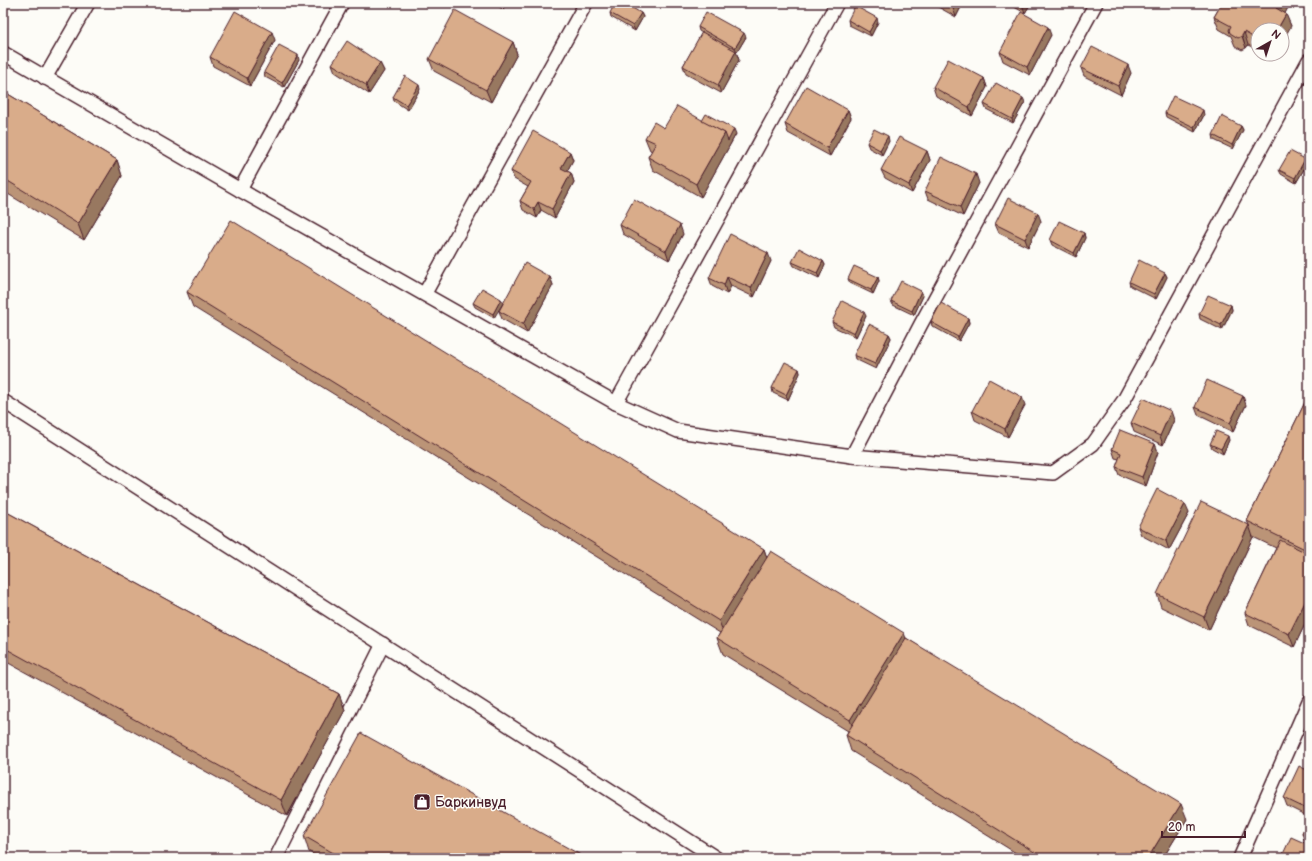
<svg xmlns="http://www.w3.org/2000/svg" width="1312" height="861" font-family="'Balsamiq Sans',sans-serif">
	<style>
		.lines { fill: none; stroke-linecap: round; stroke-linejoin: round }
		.lane-casing { stroke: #4a1f2b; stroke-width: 16 }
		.lane { stroke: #fdfcf7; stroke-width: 13 }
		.wall { fill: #bb9477; stroke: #4a1f2b }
		.shaded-wall { fill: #987861; stroke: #4a1f2b }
		.building { fill: #d9ac8a; stroke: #4a1f2b }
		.labels { text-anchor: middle; stroke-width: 3; stroke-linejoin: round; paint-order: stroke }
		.poi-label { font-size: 14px; fill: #4a1f2b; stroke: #fdfcf7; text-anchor: start }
	</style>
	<rect width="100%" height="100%" fill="#fdfcf7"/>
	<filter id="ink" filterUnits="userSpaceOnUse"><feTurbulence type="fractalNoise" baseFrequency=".025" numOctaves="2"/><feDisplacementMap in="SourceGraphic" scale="8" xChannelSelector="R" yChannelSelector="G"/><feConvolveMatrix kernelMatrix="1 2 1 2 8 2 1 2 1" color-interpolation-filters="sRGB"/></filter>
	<g filter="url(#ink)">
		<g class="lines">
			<!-- lane casing -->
			<g class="lane-casing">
				<g id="lane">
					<path d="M3 53 240 190 616 403 678 431 852 456 1053 473 1093 444 1124 400 1309 60"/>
					<path d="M45 78 88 3"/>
					<path d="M240 190 342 3"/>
					<path d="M425 293 586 3"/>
					<path d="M3 401 716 858"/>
					<path d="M616 403 837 3"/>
					<path d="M852 456 921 324 1096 3"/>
					<path d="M276 858 383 644"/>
					<path d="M1240 858 1309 701"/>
				</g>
			</g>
			<!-- lane -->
			<use href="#lane" class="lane"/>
		</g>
		<!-- wall -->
		<g class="wall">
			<path d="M492 3H507L503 9Z"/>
			<path d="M931 3H963L956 17Z"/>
			<path d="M1007 3H1031L1025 13Z"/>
			<path d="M1222 3H1289L1285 13 1291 26 1282 30H1258V50L1248 45 1246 48 1242 50 1235 46 1231 36 1219 29 1214 17Z"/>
			<path d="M610 13H641L643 17 635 31 611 17Z"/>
			<path d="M848 20 878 22 871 36 849 25Z"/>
			<path d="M698 27 746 37 737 52H736L739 60 721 93 686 74 683 66 702 33 699 31Z"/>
			<path d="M1051 35 1030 75 1003 61 1000 52Z"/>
			<path d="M275 40 250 86 213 66 210 57Z"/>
			<path d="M513 42 517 54 491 102 434 71 429 59Z"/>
			<path d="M299 60 284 87 265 77 264 72Z"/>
			<path d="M380 63 384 71 369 94 335 72 332 64Z"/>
			<path d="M1081 68 1131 73 1121 95 1084 76Z"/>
			<path d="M984 78 987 87 972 116 936 96 933 87Z"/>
			<path d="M420 89 408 110 394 101 393 97Z"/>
			<path d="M3 91 117 160 122 176 84 240 3 191Z"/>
			<path d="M1025 102 1013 123 986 109 984 104Z"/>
			<path d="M848 110 851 118 830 156 788 133 785 124Z"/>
			<path d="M1165 113 1204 115 1195 132 1166 117Z"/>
			<path d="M702 121 736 134 701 197 653 170 648 157 652 151 650 150 645 138 664 128Z"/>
			<path d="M1241 126 1243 130 1233 149 1214 140 1213 135Z"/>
			<path d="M889 141 882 155 869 148 867 143Z"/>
			<path d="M927 151 930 160 912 193 885 178 881 170Z"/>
			<path d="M570 152 573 160 567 171 571 173 574 182 555 218 541 210 537 218 523 210 520 201 528 187 514 179 511 171Z"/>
			<path d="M1305 159 1307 164 1296 183 1281 174 1279 170Z"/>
			<path d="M979 183 963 216 928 199 925 191Z"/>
			<path d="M1041 221 1028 247 999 233 995 224Z"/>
			<path d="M620 225 683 234 669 260 623 234Z"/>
			<path d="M1084 233 1085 238 1076 257 1052 245 1050 240Z"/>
			<path d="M771 261 754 297 731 286 727 294 712 286 709 278Z"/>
			<path d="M823 261 825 265 819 278 794 266 792 262Z"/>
			<path d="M1165 273 1167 277 1156 299 1130 286 1129 282Z"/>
			<path d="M550 277 553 285 527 333 502 319 499 311Z"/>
			<path d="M878 277 879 281 873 294 850 283 848 279Z"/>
			<path d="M921 291 923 296 914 315 893 305 891 301Z"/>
			<path d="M187 292 764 549 767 558 906 638 1187 819 1163 858H1024L851 751 846 735 848 731 723 654 717 638 720 633 193 307Z"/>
			<path d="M501 299 494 318 475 307 473 303Z"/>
			<path d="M1231 305 1232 310 1222 330 1200 319 1199 314Z"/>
			<path d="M866 316 856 337 834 327 832 322Z"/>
			<path d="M968 318 969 323 959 341 932 326 931 322Z"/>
			<path d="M889 334 891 338 876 369 855 359 854 355Z"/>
			<path d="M799 369 800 373 788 400 773 393 772 388Z"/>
			<path d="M1309 394V616L1294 647 1249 625 1245 613 1276 548 1253 537 1209 630 1161 607 1157 594 1249 525 1247 521Z"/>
			<path d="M1025 405 1008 437 975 420 972 411Z"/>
			<path d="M1246 405 1233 432 1198 415 1195 407Z"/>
			<path d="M1174 420 1163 445 1134 432 1131 423Z"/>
			<path d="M1229 440 1223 454 1212 448 1210 444Z"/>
			<path d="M1155 444 1158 452 1146 486 1119 475 1116 467 1119 459 1115 458 1112 449Z"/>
			<path d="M3 510 339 694 345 710 287 816 3 660Z"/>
			<path d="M1189 513 1169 550 1141 535 1138 527Z"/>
			<path d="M1309 771V817L1287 806 1284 798Z"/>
			<path d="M1309 818V844L1305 842 1302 833Z"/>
			<path d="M304 836 586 858H320L309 852Z"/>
			<path d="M1283 854 1309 858H1285Z"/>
		</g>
		<!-- shaded-wall -->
		<g class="shaded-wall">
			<path d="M503 3H507L503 9 502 5Z"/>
			<path d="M955 3H963L956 17 953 8Z"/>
			<path d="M1023 3H1031L1025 13 1022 4Z"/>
			<path d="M1279 3H1289L1290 4 1281 21 1276 8Z"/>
			<path d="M641 13 643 17 635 31 633 26Z"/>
			<path d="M1286 14 1291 26 1282 42V30H1277Z"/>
			<path d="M877 18 878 22 871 36 869 32Z"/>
			<path d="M1266 26 1268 30H1264Z"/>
			<path d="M1048 27 1051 35 1030 75 1027 67Z"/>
			<path d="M272 32 275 40 250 86 247 78Z"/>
			<path d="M1244 32 1248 45 1246 48 1242 36Z"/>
			<path d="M744 33 746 37 737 52 735 48Z"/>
			<path d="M513 42 517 54 491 102 486 90Z"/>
			<path d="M736 51 739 60 721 93 718 85Z"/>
			<path d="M298 55 299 60 284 87 282 83Z"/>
			<path d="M380 63 384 71 369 94 366 85Z"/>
			<path d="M1128 65 1131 73 1121 95 1118 86Z"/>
			<path d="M984 78 987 87 972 116 969 107Z"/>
			<path d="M419 85 420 89 408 110 406 105Z"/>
			<path d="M1023 98 1025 102 1013 123 1012 119Z"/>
			<path d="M848 110 851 118 830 156 827 148Z"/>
			<path d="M1203 110 1204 115 1195 132 1194 127Z"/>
			<path d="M1241 126 1243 130 1233 149 1232 145Z"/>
			<path d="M734 129 736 134 701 197 696 184 725 133Z"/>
			<path d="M888 136 889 141 882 155 880 150Z"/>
			<path d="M927 151 930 160 912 193 909 185Z"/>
			<path d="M570 152 573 160 564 177 561 168Z"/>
			<path d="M1305 159 1307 164 1296 183 1295 178Z"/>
			<path d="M117 160 122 176 84 240 78 224Z"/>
			<path d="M571 173 574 182 555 218 552 209Z"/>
			<path d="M976 174 979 183 963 216 960 207Z"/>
			<path d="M538 202 541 210 537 218 534 209Z"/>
			<path d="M1038 213 1041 221 1028 247 1025 239Z"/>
			<path d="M680 225 683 234 669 260 666 251Z"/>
			<path d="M1084 233 1085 238 1076 257 1074 253Z"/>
			<path d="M768 253 771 261 754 297 751 288Z"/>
			<path d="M823 261 825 265 819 278 817 273Z"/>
			<path d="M1165 273 1167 277 1156 299 1154 294Z"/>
			<path d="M550 277 553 285 527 333 523 324Z"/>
			<path d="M727 277 731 286 727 294 724 285Z"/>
			<path d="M878 277 879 281 873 294 871 290Z"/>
			<path d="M921 291 923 296 914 315 912 311Z"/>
			<path d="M501 299 503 303 494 318 493 314Z"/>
			<path d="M1231 305 1232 310 1222 330 1221 325Z"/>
			<path d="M864 312 866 316 856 337 854 333Z"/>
			<path d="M968 318 969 323 959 341 958 337Z"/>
			<path d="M889 334 891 338 876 369 875 364Z"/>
			<path d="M799 369 800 373 788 400 786 395Z"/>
			<path d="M1243 396 1246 405 1233 432 1230 423Z"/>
			<path d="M1022 397 1025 405 1008 437 1005 429Z"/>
			<path d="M1171 411 1174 420 1163 445 1160 436Z"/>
			<path d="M1228 436 1229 440 1223 454 1221 449Z"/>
			<path d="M1155 444 1158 452 1146 486 1142 477Z"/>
			<path d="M1185 504 1189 513 1169 550 1166 541Z"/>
			<path d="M1249 525 1253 537 1209 630 1204 617Z"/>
			<path d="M764 549 769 565 725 637 719 621Z"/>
			<path d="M1309 594V616L1294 647 1289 634Z"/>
			<path d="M904 633 910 649 856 736 850 720Z"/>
			<path d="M339 694 345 710 287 816 281 800Z"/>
			<path d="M1181 804 1187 819 1163 858H1148Z"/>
		</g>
		<!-- building -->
		<g class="building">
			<path d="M615 3H624L641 13 633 26 610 13Z"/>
			<path d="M944 3H955L953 8Z"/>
			<path d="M1222 3H1279L1276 8 1286 14 1277 30H1274L1266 26 1264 30H1258V40L1244 32 1242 36 1238 38 1230 33 1229 30 1231 26 1214 17Z"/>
			<path d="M855 6 877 18 869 32 848 20Z"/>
			<path d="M455 10 513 42 486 90 429 59Z"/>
			<path d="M235 11 272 32 247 78 210 57Z"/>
			<path d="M706 12 744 33 735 48 698 27Z"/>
			<path d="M1021 12 1048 27 1027 67 1000 52Z"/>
			<path d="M702 32 736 51 718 85 683 66Z"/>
			<path d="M347 41 380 63 366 85 332 64Z"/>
			<path d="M279 45 298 55 282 83 264 72Z"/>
			<path d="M1092 47 1128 65 1118 86 1081 68Z"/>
			<path d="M948 59 984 78 969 107 933 87Z"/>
			<path d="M405 76 419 85 406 105 393 97Z"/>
			<path d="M996 83 1023 98 1012 119 984 104Z"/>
			<path d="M806 86 848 110 827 148 785 124Z"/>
			<path d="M3 91 117 160 78 224 3 178Z"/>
			<path d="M1173 96 1203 110 1194 127 1165 113Z"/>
			<path d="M677 106 725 133 696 184 648 157 656 143 645 138 654 122 664 128Z"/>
			<path d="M706 114 734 129 728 141 725 133 702 121Z"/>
			<path d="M1222 116 1241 126 1232 145 1213 135Z"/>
			<path d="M874 129 888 136 880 150 867 143Z"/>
			<path d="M533 131 570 152 561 168 571 173 552 209 538 202 534 209 520 201 531 182 511 171Z"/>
			<path d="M899 137 927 151 909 185 881 170Z"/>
			<path d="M1290 151 1305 159 1295 178 1279 170Z"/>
			<path d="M941 157 976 174 960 207 925 191Z"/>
			<path d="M1008 198 1038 213 1025 239 995 224Z"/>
			<path d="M634 199 680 225 666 251 620 225Z"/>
			<path d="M231 220 764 549 719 621 187 292Z"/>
			<path d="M1059 221 1084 233 1074 253 1050 240Z"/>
			<path d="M730 234 768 253 751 288 727 277 724 285 709 278Z"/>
			<path d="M799 248 823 261 817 273 792 262Z"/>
			<path d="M1139 260 1165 273 1154 294 1129 282Z"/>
			<path d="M525 263 550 277 523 324 499 311Z"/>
			<path d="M854 266 878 277 871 290 848 279Z"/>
			<path d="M901 281 921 291 912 311 891 301Z"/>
			<path d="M482 288 501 299 493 314 473 303Z"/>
			<path d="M1208 295 1231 305 1221 325 1199 314Z"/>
			<path d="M842 301 864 312 854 333 832 322Z"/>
			<path d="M941 303 968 318 958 337 931 322Z"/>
			<path d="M869 324 889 334 875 364 854 355Z"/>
			<path d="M785 362 799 369 786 395 772 388Z"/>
			<path d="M989 379 1022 397 1005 429 972 411Z"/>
			<path d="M1207 380 1243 396 1230 423 1195 407Z"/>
			<path d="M1309 394V551L1247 521Z"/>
			<path d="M1143 398 1171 411 1160 436 1131 423Z"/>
			<path d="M1120 430 1155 444 1142 477 1116 467 1121 453 1112 449Z"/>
			<path d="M1216 431 1228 436 1221 449 1210 444Z"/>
			<path d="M1157 489 1185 504 1166 541 1138 527Z"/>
			<path d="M1201 502 1249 525 1204 617 1157 594Z"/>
			<path d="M3 510 339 694 281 800 3 647Z"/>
			<path d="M1280 540 1309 554V594L1289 634 1245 613Z"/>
			<path d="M771 551 904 633 850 720 717 638Z"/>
			<path d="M906 638 1181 804 1148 858H1044L846 735Z"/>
			<path d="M361 733 586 858H342L304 836Z"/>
			<path d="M1299 766 1309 771V810L1284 798Z"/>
			<path d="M1309 818V837L1302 833Z"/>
			<path d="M1291 837 1309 845V858H1293L1283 854Z"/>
		</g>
	</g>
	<!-- icons -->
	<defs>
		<g id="shop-square" transform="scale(0.9)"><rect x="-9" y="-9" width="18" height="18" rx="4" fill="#4a1f2b" stroke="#fdfcf7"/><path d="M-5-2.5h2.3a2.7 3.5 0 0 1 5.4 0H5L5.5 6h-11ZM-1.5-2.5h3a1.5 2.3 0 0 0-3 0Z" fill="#fff"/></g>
	</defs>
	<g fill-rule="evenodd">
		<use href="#shop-square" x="422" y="802"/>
	</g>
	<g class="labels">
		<!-- poi labels -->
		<g class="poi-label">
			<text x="435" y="807">Баркинвуд</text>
		</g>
	</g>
	<!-- margin -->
	<rect width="1312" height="861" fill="none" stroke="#fdfcf7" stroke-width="16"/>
	<rect x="8" y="8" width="1296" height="845" fill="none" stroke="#4a1f2b" stroke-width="1.5" filter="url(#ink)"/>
	<!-- north arrow -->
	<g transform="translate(1270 42) rotate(39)"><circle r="19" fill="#fdfcf7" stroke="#b5a4a5"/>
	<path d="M0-3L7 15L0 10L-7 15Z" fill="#4a1f2b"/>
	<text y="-6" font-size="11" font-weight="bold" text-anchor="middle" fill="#4a1f2b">N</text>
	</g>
	<!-- scale -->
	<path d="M1162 831v6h83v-6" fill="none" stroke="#4a1f2b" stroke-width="2"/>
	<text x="1168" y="831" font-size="12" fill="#4a1f2b" stroke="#fdfcf7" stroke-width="3" paint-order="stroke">20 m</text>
</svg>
